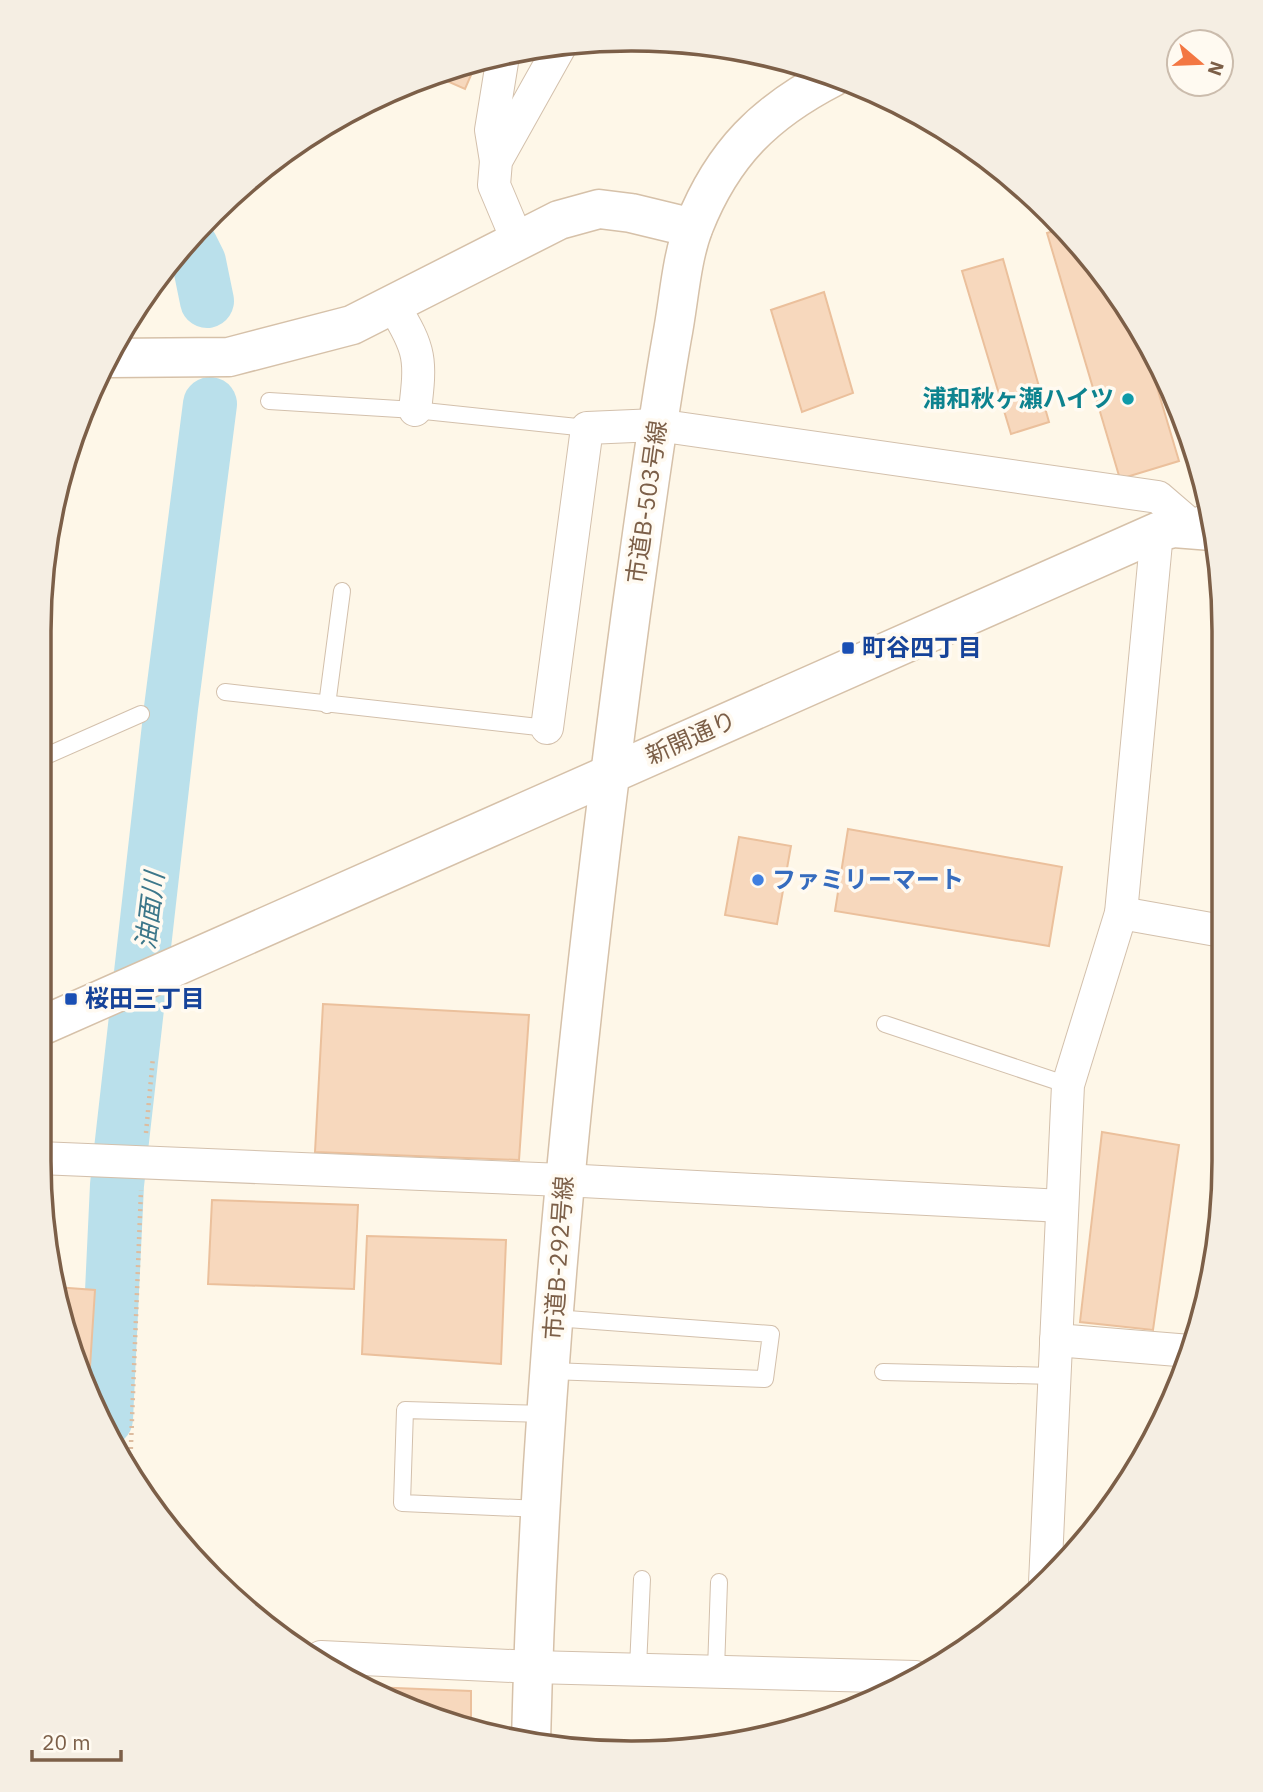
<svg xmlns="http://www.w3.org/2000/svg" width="1263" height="1792" font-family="'IBM Plex Sans','Noto Sans JP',sans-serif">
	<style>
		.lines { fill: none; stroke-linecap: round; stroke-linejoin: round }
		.river { stroke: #bae0eb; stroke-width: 54 }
		.building { fill: #f7d8bd; stroke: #ebc09c; stroke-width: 2 }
		.lane-casing { stroke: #d3c0ac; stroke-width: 18 }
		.street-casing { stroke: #d3c0ac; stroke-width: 34 }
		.secondary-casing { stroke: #d6c1a9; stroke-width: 41 }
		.path { stroke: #ddbc9f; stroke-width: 4.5; stroke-dasharray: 2 5; stroke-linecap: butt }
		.lane { stroke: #fff; stroke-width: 16 }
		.street { stroke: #fff; stroke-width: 32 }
		.secondary { stroke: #fff; stroke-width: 38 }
		.culture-dot { fill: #0f9aa8; stroke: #fffaf1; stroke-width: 2.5 }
		.transit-dot { fill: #1a4fb4; stroke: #fffaf1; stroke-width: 2.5 }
		.shop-dot { fill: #3f7fe0; stroke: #fffaf1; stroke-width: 2.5 }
		.labels { text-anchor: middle; stroke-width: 7; stroke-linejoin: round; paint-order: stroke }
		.culture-label { font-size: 24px; font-weight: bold; fill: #0d838f; stroke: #fffaf1; text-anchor: end }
		.street-label { font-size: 24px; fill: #7c5f48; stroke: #fffaf1 }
		.transit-label { font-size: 24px; font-weight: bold; fill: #164399; stroke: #fffaf1; text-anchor: start }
		.shop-label { font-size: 24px; font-weight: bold; fill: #366cbe; stroke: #fffaf1; text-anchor: start }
		.water-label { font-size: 26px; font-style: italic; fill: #3d778a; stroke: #fffaf1 }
		.rim { fill: none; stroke: #7c5f48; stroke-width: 3.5 }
	</style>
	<rect width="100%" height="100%" fill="#fef7e8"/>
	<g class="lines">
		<!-- river -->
		<g class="river">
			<path d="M191 246 199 262 207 301"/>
			<path d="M106 1419 117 1185 171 708 210 404"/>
		</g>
	</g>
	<!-- building -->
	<g class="building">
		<path d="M477 61 465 89 431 74 441 70Z"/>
		<path d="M1064 228 1077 240 1142 337 1179 461 1120 479 1047 233Z"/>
		<path d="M1003 259 1049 422 1011 434 962 271Z"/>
		<path d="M824 292 853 393 802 412 771 310Z"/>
		<path d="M848 829 1062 867 1049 946 835 911Z"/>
		<path d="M739 837 791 846 777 924 725 915Z"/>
		<path d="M323 1004 529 1015 519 1160 315 1152Z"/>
		<path d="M1102 1132 1179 1145 1153 1330 1080 1322Z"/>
		<path d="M212 1200 358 1205 354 1289 208 1284Z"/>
		<path d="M367 1236 506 1240 501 1364 362 1354Z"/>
		<path d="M55 1287 95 1290 89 1382 59 1314Z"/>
		<path d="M370 1687 471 1691V1726L404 1708Z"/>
	</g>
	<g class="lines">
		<!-- lane casing -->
		<g class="lane-casing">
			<g id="lane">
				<path d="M269 401 415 410 587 428"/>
				<path d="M225 692 547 728"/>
				<path d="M327 705 342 591"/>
				<path d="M39 759 141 714"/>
				<path d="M885 1024 1068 1085"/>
				<path d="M551 1371 765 1379 771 1334 554 1318"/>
				<path d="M883 1372 1054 1376"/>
				<path d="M541 1509 402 1503 405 1410 547 1414"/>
				<path d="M638 1667 642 1579"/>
				<path d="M716 1670 719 1582"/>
			</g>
		</g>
		<!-- street casing -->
		<g class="street-casing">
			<g id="street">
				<path d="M496 161 491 130 503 56"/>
				<path d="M518 242 494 185 496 161 562 43"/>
				<path d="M394 307C421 350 421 360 415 410"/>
				<path d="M547 728 587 428 657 425 1158 497 1194 528 1204 521"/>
				<path d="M1121 913 1222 931"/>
				<path d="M39 1158 563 1180 1062 1206"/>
				<path d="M1056 1340 1190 1351"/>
				<path d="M1045 1583 1068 1085 1121 913 1157 532"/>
				<path d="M321 1657 533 1667 916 1677"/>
			</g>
		</g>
		<!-- secondary casing -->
		<g class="secondary-casing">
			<g id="secondary">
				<path d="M109 358 229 357 352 325 559 220 599 209 631 213 693 228"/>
				<path d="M39 1027 1157 532 1174 528 1212 531"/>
				<path d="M531 1742C540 1364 581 987 631 613 644 521 656 428 672 337 679 301 681 259 694 226 723 153 765 112 833 77"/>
			</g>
		</g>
		<!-- path -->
		<g class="path">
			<path d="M592 53 599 42"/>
			<path d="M146 1133 153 1057"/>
			<path d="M130 1470 141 1190"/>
		</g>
		<!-- lane -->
		<use href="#lane" class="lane"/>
		<!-- street -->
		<use href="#street" class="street"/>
		<!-- secondary -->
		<use href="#secondary" class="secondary"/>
	</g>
	<!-- markers -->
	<circle class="culture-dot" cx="1128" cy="399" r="7"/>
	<g class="transit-dot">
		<rect x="841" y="641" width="14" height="14" rx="3.5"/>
		<rect x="64" y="992" width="14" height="14" rx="3.5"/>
	</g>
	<circle class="shop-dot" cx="758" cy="880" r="7"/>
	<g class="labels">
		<!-- culture labels -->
		<g class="culture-label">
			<text x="1114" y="407">浦和秋ヶ瀬ハイツ</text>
		</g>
		<!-- street labels -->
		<g class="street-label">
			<text transform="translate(647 502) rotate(-82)" y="8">市道B-503号線</text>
			<text transform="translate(691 738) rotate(-24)" y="8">新開通り</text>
			<text transform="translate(559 1258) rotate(-86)" y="8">市道B-292号線</text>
		</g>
		<!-- transit labels -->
		<g class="transit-label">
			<text x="862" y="656">町谷四丁目</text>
			<text x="85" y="1007">桜田三丁目</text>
		</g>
		<!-- shop labels -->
		<g class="shop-label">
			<text x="772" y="888">ファミリーマート</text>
		</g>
		<!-- water labels -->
		<g class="water-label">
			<text transform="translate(150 911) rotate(-83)" y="9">油面川</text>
		</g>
	</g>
	<!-- crop -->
	<path d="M0 0H1263V1792H0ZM631 51H632A580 580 0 0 1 1212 631V1161A580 580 0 0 1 632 1741H631A580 580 0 0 1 51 1161V631A580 580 0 0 1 631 51Z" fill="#f5eee3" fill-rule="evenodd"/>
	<path class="rim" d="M631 51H632A580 580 0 0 1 1212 631V1161A580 580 0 0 1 632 1741H631A580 580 0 0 1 51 1161V631A580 580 0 0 1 631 51Z"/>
	<!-- north arrow -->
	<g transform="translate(1200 63) rotate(109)"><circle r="33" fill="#fffaf1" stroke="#cbbcad" stroke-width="2"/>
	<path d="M0-5L12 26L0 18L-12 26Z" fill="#f37743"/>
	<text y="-10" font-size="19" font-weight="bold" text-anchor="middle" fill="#7c5f48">N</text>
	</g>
	<!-- scale -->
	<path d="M32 1750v10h89v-10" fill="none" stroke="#7c5f48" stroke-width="3.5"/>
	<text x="42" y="1750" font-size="21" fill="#7c5f48" stroke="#fffaf1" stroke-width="5" paint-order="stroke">20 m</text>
</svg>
